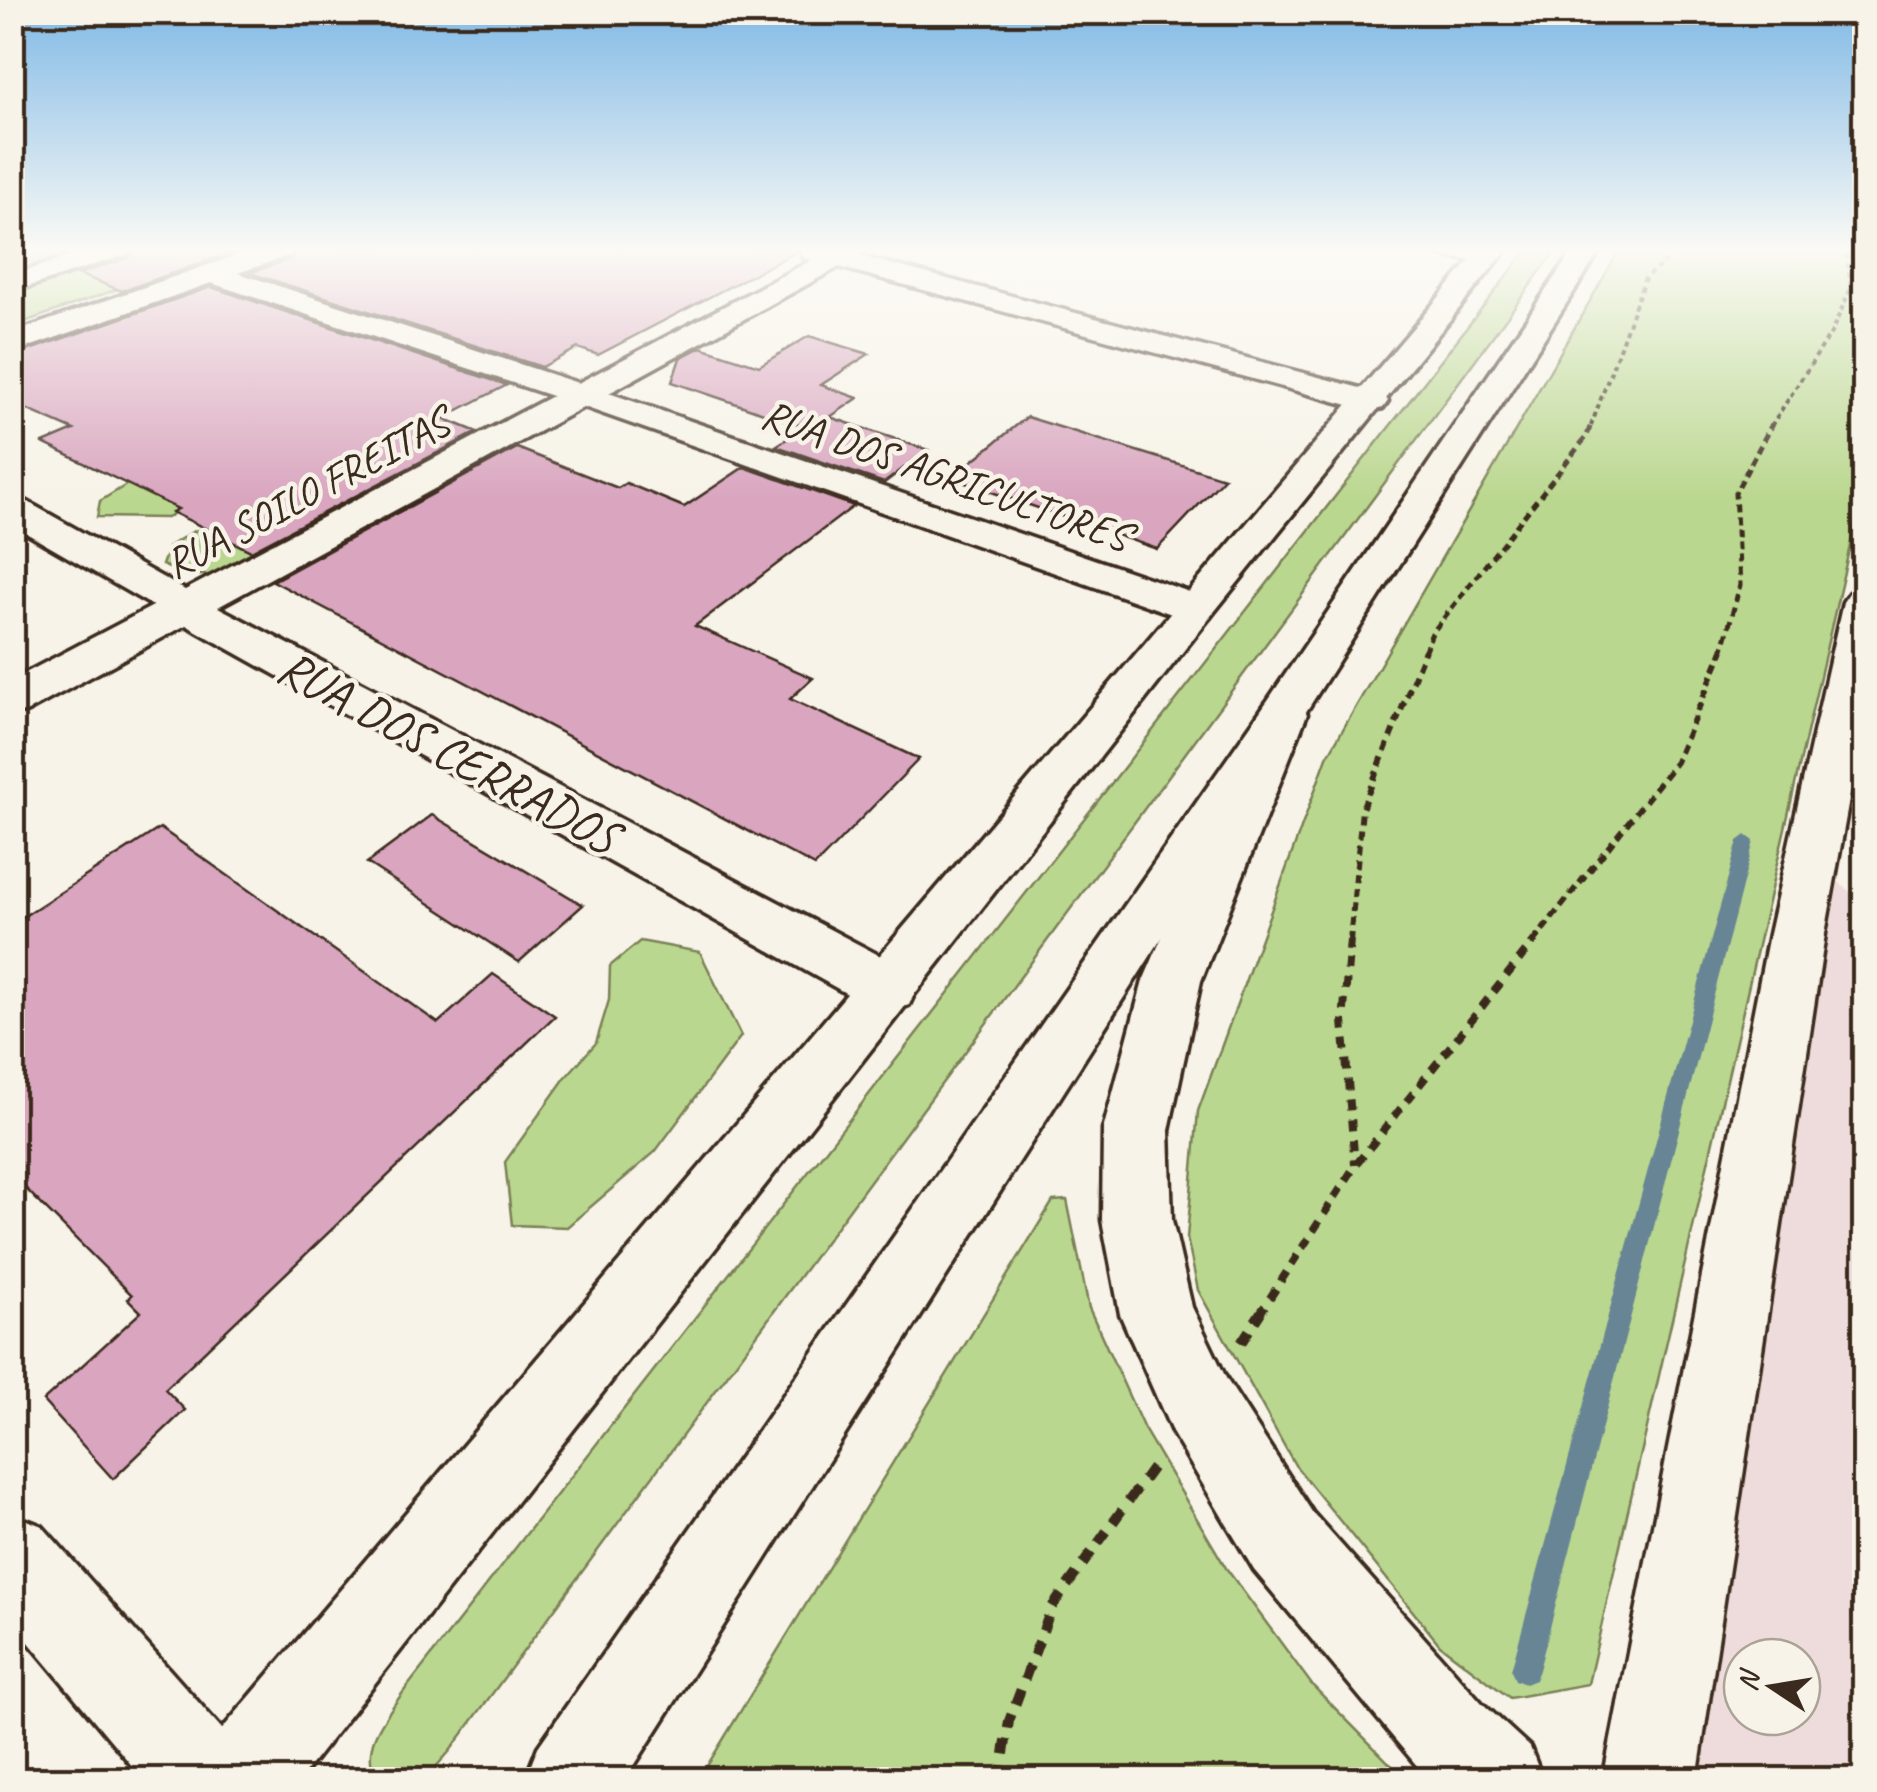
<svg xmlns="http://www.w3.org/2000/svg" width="1877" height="1792" font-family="Caveat,sans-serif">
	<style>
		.built { fill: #eedcdc; fill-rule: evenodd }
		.green { fill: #bad78f; stroke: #7a8056; stroke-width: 2.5 }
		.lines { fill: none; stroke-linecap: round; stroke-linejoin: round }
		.stream { fill: #678595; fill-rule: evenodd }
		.building { fill: #d9a5bf; stroke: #3b2a1e; stroke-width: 2.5 }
		.pedestrian-casing { stroke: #3b2a1e; stroke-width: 8 }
		.minor-casing { stroke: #3b2a1e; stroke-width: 7 }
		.primary-casing { stroke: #3b2a1e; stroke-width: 7 }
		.trunk-casing { stroke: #3b2a1e; stroke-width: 7 }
		.path-far4 { stroke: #3b2a1e; stroke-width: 4; stroke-dasharray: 5 4; stroke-linecap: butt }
		.path-far3 { stroke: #3b2a1e; stroke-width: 5; stroke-dasharray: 8 5; stroke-linecap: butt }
		.path-far2 { stroke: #3b2a1e; stroke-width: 6; stroke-dasharray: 9 6; stroke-linecap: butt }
		.path-far1 { stroke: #3b2a1e; stroke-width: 8; stroke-dasharray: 11 9; stroke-linecap: butt }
		.path { stroke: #3b2a1e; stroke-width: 10; stroke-dasharray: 15 11; stroke-linecap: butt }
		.pedestrian { fill: #f7f3e8; fill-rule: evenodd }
		.minor { fill: #f7f3e8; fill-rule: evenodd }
		.primary { fill: #f7f3e8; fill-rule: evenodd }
		.trunk { fill: #f7f3e8; fill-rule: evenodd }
		.labels { text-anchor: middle; stroke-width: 9; stroke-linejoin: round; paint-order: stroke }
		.far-street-label { font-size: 42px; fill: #3b2a1e; stroke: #f7f3e8 }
		.street-label { font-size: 50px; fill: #3b2a1e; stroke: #f7f3e8 }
	</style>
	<rect width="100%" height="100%" fill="#f7f3e8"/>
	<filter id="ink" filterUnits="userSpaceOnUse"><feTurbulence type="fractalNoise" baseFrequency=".01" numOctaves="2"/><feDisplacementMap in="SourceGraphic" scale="20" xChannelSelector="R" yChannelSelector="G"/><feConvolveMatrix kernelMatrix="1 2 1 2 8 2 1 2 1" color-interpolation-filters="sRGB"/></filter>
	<g filter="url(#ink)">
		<!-- built -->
		<path class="built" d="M1838 882 1864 903V1779L1672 1780ZM1742 1657H1802V1717H1742Z"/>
		<!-- green -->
		<g class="green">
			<path d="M13 249H232L13 326Z"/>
			<path d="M1528 249H1557L450 1751 425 1779H378C357 1750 386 1716 404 1691Z"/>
			<path d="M1620 249H1864V485L1588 1684 1510 1698 1440 1645 1295 1465 1198 1290 1187 1238 1198 1111 1327 757Z"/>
			<path d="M136 479 184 506 167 518 97 517 100 501Z"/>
			<path d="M369 488 352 506 304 516 265 543 256 563 235 575H186L162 565 169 546 194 531Z"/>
			<path d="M640 941 700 952 741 1036 655 1152 567 1227 512 1225 505 1162 565 1078 596 1043 609 1000 610 966Z"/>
			<path d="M1067 1200 1089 1308 1144 1429 1226 1568 1312 1685 1405 1779H699L1053 1201Z"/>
		</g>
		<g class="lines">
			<!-- stream -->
			<path class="stream" d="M1746 835 1754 841 1539 1670 1535 1680 1525 1684 1515 1680 1511 1670 1738 841Z"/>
		</g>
		<!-- building -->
		<g class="building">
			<path d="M134 249H242L122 291 78 274 128 258Z"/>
			<path d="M297 249H798V251L598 355 578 348 542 367 250 273 291 259Z"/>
			<path d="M211 287 507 385 443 418 477 432 251 551 172 512 178 509 43 443 74 430 12 403V356Z"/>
			<path d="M809 336 869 354 821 385 858 398 830 417 928 450 884 483 776 446 805 427 672 382 680 358 701 347 759 366Z"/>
			<path d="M1027 417 1224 478 1157 549 951 478Z"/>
			<path d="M517 448 618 488 626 483 684 507 744 467 854 506 695 626 813 678 790 699 919 759 815 866 273 581Z"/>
			<path d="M432 815 583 905 519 962 367 863Z"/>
			<path d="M160 828 438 1023 493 974 555 1016 165 1389 185 1410 113 1479 43 1401 141 1312 128 1299 132 1295 12 1175V924Z"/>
		</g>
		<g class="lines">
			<!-- pedestrian casing -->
			<g class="pedestrian-casing">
				<path id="pedestrian" d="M93 249H130L127 254 12 292V275Z"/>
			</g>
			<!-- minor casing -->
			<g class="minor-casing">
				<g id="minor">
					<path d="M254 249H293L290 255 238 273 578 383 812 260 803 258 801 249H866L860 256 1383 394 1388 401 1383 408 1371 411 839 267 609 393 1210 599 1216 608 1210 617 1195 621 1180 617 584 407 218 607 909 971 917 988 909 1005 888 1013 867 1005 186 625 28 711 12 715V680L153 606 12 525V498L26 501 185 590 552 396 211 283 12 353V333Z"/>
					<path d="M1438 249H1492L1501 256 1487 264 1441 255Z"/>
					<path d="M12 1514 42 1526 238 1747 251 1780H144L12 1622Z"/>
				</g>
			</g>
			<!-- primary casing -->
			<g class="primary-casing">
				<g id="primary">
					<path d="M1480 249H1507L1210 617 299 1780H194L207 1747Z"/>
					<path d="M1574 249H1601L625 1780H525L538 1747 1266 703Z"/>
				</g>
			</g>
			<!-- trunk casing -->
			<g class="trunk-casing">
				<g id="trunk">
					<path d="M1864 589V716L1825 934 1697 1780H1603L1769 934 1843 602 1849 593Z"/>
					<path d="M1283 698 1300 703 1307 714 1201 981 1169 1130 1172 1220 1192 1307 1227 1380 1312 1512 1482 1703 1530 1747 1543 1780H1430L1418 1767 1254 1570 1173 1434 1120 1314 1102 1220 1103 1130 1143 981 1259 714 1266 703Z"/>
				</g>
			</g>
			<!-- path-far4 -->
			<g class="path-far4">
				<path d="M1591 426 1645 278 1680 249"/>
				<path d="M1771 426 1831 333 1851 288 1846 249"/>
			</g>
			<!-- path-far3 -->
			<g class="path-far3">
				<path d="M1424 652 1432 633 1587 436 1591 424"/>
				<path d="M1722 652 1740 585 1735 493 1772 424"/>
			</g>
			<!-- path-far2 -->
			<g class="path-far2">
				<path d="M1350 942 1362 809 1425 650"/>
				<path d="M1533 942 1676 762 1723 650"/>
			</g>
			<!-- path-far1 -->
			<g class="path-far1">
				<path d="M1350 940 1343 1021 1355 1165"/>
				<path d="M1259 1315 1355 1166 1535 940"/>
			</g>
			<!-- path -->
			<g class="path">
				<path d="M1241 1343 1261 1312"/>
				<path d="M1000 1780 1009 1721 1052 1607 1156 1463"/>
			</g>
			<!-- pedestrian -->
			<use href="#pedestrian" class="pedestrian"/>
			<!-- minor -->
			<use href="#minor" class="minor"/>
			<!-- primary -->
			<use href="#primary" class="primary"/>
			<!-- trunk -->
			<use href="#trunk" class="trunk"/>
		</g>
	</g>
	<!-- sky -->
	<linearGradient id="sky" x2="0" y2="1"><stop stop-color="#80b9e6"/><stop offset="0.5" stop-color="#fbfaf5"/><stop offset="1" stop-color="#fbfaf5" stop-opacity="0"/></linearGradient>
	<rect width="1877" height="500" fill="url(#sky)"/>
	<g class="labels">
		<!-- far-street labels -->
		<g class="far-street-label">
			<text transform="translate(946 474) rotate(19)" y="15">RUA DOS AGRICULTORES</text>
			<text transform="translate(306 492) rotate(-28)" y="15">RUA SOILO FREITAS</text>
		</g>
		<!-- street labels -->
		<g class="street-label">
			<text transform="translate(449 750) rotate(28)" y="18">RUA DOS CERRADOS</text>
		</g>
	</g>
	<!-- margin -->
	<rect width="1877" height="1792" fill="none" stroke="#f7f3e8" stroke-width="50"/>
	<rect x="25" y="25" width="1827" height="1742" fill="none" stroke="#3b2a1e" stroke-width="4" filter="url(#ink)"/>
	<!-- north arrow -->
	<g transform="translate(1772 1687) rotate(282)"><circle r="48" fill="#f7f3e8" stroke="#aca397" stroke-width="2.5"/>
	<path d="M0-8L18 38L0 25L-18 38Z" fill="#3b2a1e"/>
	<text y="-15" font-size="28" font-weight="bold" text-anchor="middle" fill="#3b2a1e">N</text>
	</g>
</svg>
